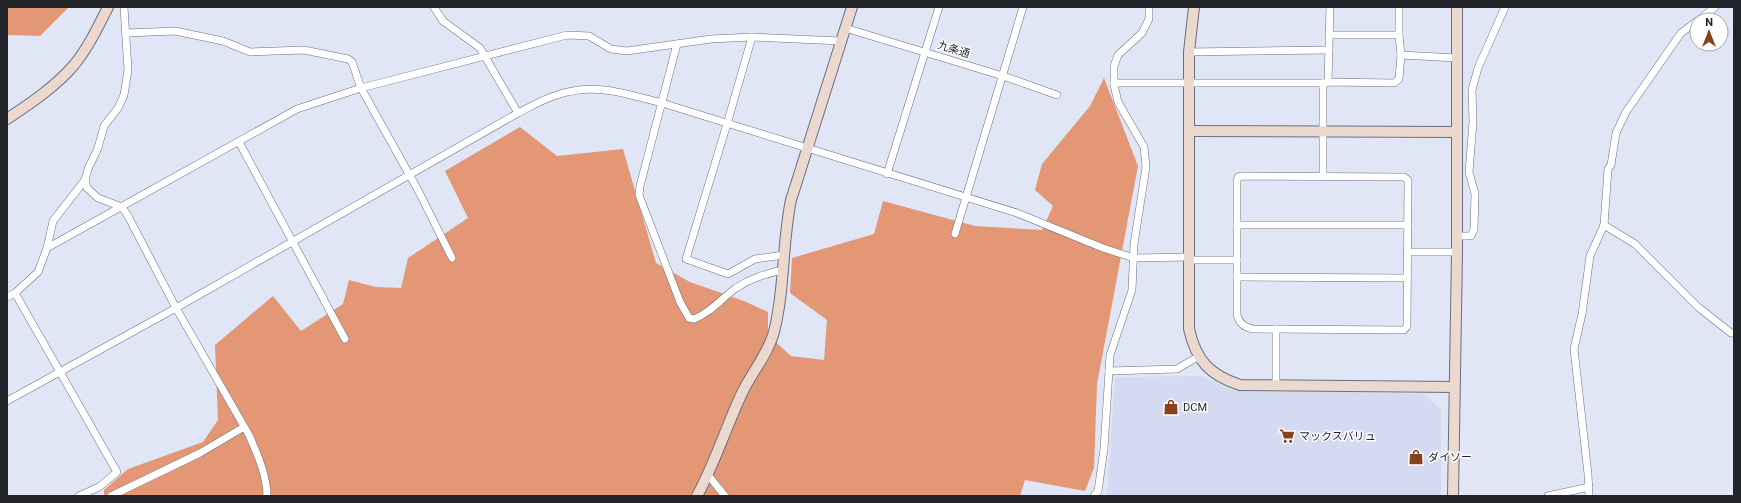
<svg xmlns="http://www.w3.org/2000/svg" width="1741" height="503" font-family="Roboto,'Noto Sans JP',sans-serif">
	<style>
		.built { fill: #d3daf1 }
		.forest { fill: #e49774 }
		.lines { fill: none; stroke-linecap: round; stroke-linejoin: round }
		.street-casing { stroke: #6b6f7d; stroke-width: 8 }
		.secondary-casing { stroke: #6b6f7d; stroke-width: 12 }
		.street { stroke: #fff; stroke-width: 7 }
		.secondary { stroke: #ebd8cf; stroke-width: 10 }
		.labels { text-anchor: middle; stroke-width: 3; stroke-linejoin: round; paint-order: stroke }
		.street-label { font-size: 11px; fill: #23242a; stroke: #fff }
		.poi-label { font-size: 11px; fill: #23242a; stroke: #fff; text-anchor: start }
	</style>
	<rect width="100%" height="100%" fill="#e1e6f6"/>
	<!-- built -->
	<path class="built" d="M1202 376 1232 389 1424 394 1441 410V496H1107L1115 377Z"/>
	<!-- forest -->
	<g class="forest">
		<path d="M7 7H69L40 36 7 35Z"/>
		<path d="M1104 78 1138 166 1097 384 1094 468 1085 491 1025 480 1020 496H104V490L128 469 203 442 218 420 215 345 273 296 301 331 343 304 349 280 376 287 401 288 408 258 468 218 445 171 520 127 557 156 623 149 656 263 690 282 744 301 768 312V335L791 356 824 360 827 320 790 293 792 258 874 234 883 201 975 226 1042 230 1053 206 1035 190 1042 164 1090 106Z"/>
	</g>
	<g class="lines">
		<!-- street casing -->
		<g class="street-casing">
			<g id="street">
				<path d="M124 7 128 70 124 95 118 108 104 126 98 148 88 169 85 180 87 188 98 198 122 207 128 216 176 308 249 435C257 453 267 476 267 496"/>
				<path d="M1699 20 1715 7"/>
				<path d="M845 28 1003 76 1057 95"/>
				<path d="M127 33 175 31 223 41 250 52 304 50 348 59 352 62 361 88 419 192 452 258"/>
				<path d="M1329 35H1399"/>
				<path d="M752 37 727 124 686 259 728 274 755 259 784 255"/>
				<path d="M677 44 640 186 639 195 680 302 689 318 694 319C710 313 722 298 736 288 751 278 766 274 782 270"/>
				<path d="M1189 52 1329 50"/>
				<path d="M1401 55 1457 58"/>
				<path d="M1328 82 1330 7"/>
				<path d="M1114 83H1323L1331 82 1394 83 1399 79 1401 55 1399 35V7"/>
				<path d="M518 113C530 107 543 99 557 95 596 82 625 94 662 103L1017 213 1103 248 1134 258 1189 257"/>
				<path d="M239 142 345 339"/>
				<path d="M887 174 939 7"/>
				<path d="M1242 176 1404 177 1408 180 1407 326 1404 330 1253 329C1244 327 1240 324 1237 315V181L1238 177Z"/>
				<path d="M1323 176V83"/>
				<path d="M1237 225H1408"/>
				<path d="M1604 225 1635 244 1698 307 1731 333"/>
				<path d="M955 234 1023 7"/>
				<path d="M1457 236H1471L1474 229 1475 194 1469 172 1473 122 1472 90 1478 68 1505 7"/>
				<path d="M47 248 297 109 361 88 567 35 589 36 611 49 627 51 711 39 752 37 841 41"/>
				<path d="M1407 252H1457"/>
				<path d="M1189 260H1237"/>
				<path d="M1237 277 1407 278"/>
				<path d="M15 293 117 472 99 487 79 496"/>
				<path d="M7 297 15 293 38 272 47 248 53 221 85 180"/>
				<path d="M1276 329V386"/>
				<path d="M1109 371 1177 369 1199 356"/>
				<path d="M7 401 176 308 518 113 480 48 443 21 434 7"/>
				<path d="M708 475 725 496"/>
				<path d="M111 496 200 453 244 427"/>
				<path d="M1094 496 1098 491 1104 449 1110 355 1132 290 1134 244 1146 167 1144 147 1118 102 1114 85V66L1118 55 1142 33 1149 19V7"/>
				<path d="M1548 496 1589 487"/>
				<path d="M1589 496 1588 474 1574 349 1582 314 1590 256 1604 225 1608 169 1611 165 1616 133 1626 112 1681 33 1697 21"/>
			</g>
		</g>
		<!-- secondary casing -->
		<g class="secondary-casing">
			<g id="secondary">
				<path d="M1194 7 1189 52V329C1196 360 1209 375 1240 385L1454 387"/>
				<path d="M7 119C31 103 55 87 74 65 88 48 98 27 108 7"/>
				<path d="M1189 131 1457 132"/>
				<path d="M697 496C715 463 726 427 742 393 752 372 768 354 774 332 785 289 782 243 791 200L852 7"/>
				<path d="M1453 496 1457 252V7"/>
			</g>
		</g>
		<!-- street -->
		<use href="#street" class="street"/>
		<!-- secondary -->
		<use href="#secondary" class="secondary"/>
	</g>
	<!-- icons -->
	<defs>
		<g id="shop-bare" transform="scale(1.2)"><path d="M-5-2.5h2.3a2.7 3.5 0 0 1 5.4 0H5L5.5 6h-11ZM-1.5-2.5h3a1.5 2.3 0 0 0-3 0Z" fill="#88411d" stroke="#fff" stroke-width="2.5" paint-order="stroke"/></g>
		<g id="supermarket-bare" transform="scale(1.2)"><path d="M-6-5.5h2.5l.6 2H6L4.5 2H-2.5L-4.4-4H-6ZM-1.5 3.2a1.3 1.3 0 1 0 .1 0ZM3 3.2a1.3 1.3 0 1 0 .1 0Z" fill="#88411d" stroke="#fff" stroke-width="2.5" paint-order="stroke"/></g>
	</defs>
	<g fill-rule="evenodd">
		<use href="#shop-bare" x="1171" y="407"/>
		<use href="#supermarket-bare" x="1287" y="436"/>
		<use href="#shop-bare" x="1416" y="457"/>
	</g>
	<g class="labels">
		<!-- street labels -->
		<g class="street-label">
			<text transform="translate(954 49) rotate(17)" y="4">九条通</text>
		</g>
		<!-- poi labels -->
		<g class="poi-label">
			<text x="1183" y="411">DCM</text>
			<text x="1299" y="440">マックスバリュ</text>
			<text x="1428" y="461">ダイソー</text>
		</g>
	</g>
	<!-- border -->
	<rect width="1741" height="503" fill="none" stroke="#23242a" stroke-width="16"/>
	<!-- north arrow -->
	<g transform="translate(1709 32)"><circle r="19" fill="#ffffff" stroke="#a7a7aa"/>
	<path d="M0-3L7 15L0 10L-7 15Z" fill="#88411d"/>
	<text y="-6" font-size="11" font-weight="bold" text-anchor="middle" fill="#23242a">N</text>
	</g>
</svg>
